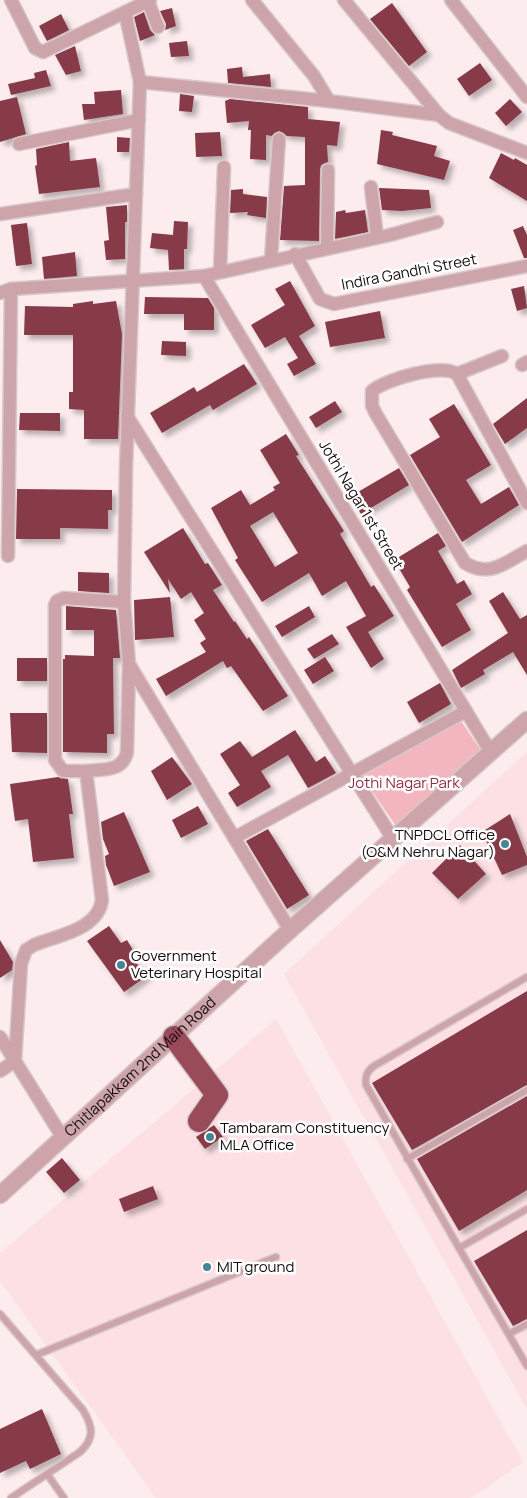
<svg xmlns="http://www.w3.org/2000/svg" width="527" height="1498" font-family="Manrope,sans-serif">
	<style>
		.built { fill: #fce0e3 }
		.green { fill: #f3b6be }
		.building { fill: #873a4a; fill-rule: evenodd; filter: url(#shadow) }
		.lines { fill: none; stroke-linecap: round; stroke-linejoin: round }
		.service-casing { stroke: #d7c8ca; stroke-width: 9 }
		.minor-casing { stroke: #d7c8ca; stroke-width: 15 }
		.tertiary-casing { stroke: #d7c8ca; stroke-width: 19 }
		.motorway-casing { stroke: #d7c8ca; stroke-width: 25 }
		.service { stroke: #cca4aa; stroke-width: 6 }
		.minor { stroke: #cca4aa; stroke-width: 12 }
		.tertiary { stroke: #cca4aa; stroke-width: 16 }
		.motorway { stroke: #994b5a; stroke-width: 22 }
		.poi-dot { fill: #448598; stroke: #fff; stroke-width: 2 }
		.labels { text-anchor: middle; stroke-width: 5; stroke-linejoin: round; paint-order: stroke }
		.street-label { font-size: 15px; fill: #150c0e; stroke: #fff }
		.park-label { font-size: 15px; fill: #8f2b45; stroke: #fff }
		.poi-label { font-size: 15px; fill: #150c0e; stroke: #fff; text-anchor: start }
	</style>
	<defs>
		<filter id="shadow"><feDropShadow dx="4.5" dy="4.5" stdDeviation="2.5" flood-color="#0004"/></filter>
	</defs>
	<rect width="100%" height="100%" fill="#fcecee"/>
	<!-- built -->
	<g class="built">
		<path d="M527 752V1409L284 974Z"/>
		<path d="M276 1019 523 1462 471 1498H156L0 1281V1253Z"/>
	</g>
	<!-- green -->
	<path class="green" d="M461 721 482 752 396 826 361 775Z"/>
	<!-- building -->
	<g class="building">
		<path d="M392 3 427 52 409 66 370 19Z"/>
		<path d="M172 8 176 26 165 30 166 24 160 11Z"/>
		<path d="M144 12 150 30 155 35 140 41 134 17Z"/>
		<path d="M61 14 69 30 47 41 39 26Z"/>
		<path d="M187 41 189 56 171 57 169 43Z"/>
		<path d="M75 46 81 71 66 75 55 55Z"/>
		<path d="M480 63 492 80 469 96 457 79Z"/>
		<path d="M242 67 243 77 270 74 271 87 228 83 227 69Z"/>
		<path d="M46 70 51 86 11 95 8 84 35 78 34 73Z"/>
		<path d="M121 90 123 114 84 120 82 104H95L94 92Z"/>
		<path d="M180 94 194 96 192 112 179 111Z"/>
		<path d="M17 97 26 134 0 142V101Z"/>
		<path d="M230 99 308 107V119L340 122 337 146 327 145 328 162 321 165 320 169 319 241 280 240 284 186 305 185V137L287 136 279 131 272 136 266 135V160L250 159 251 130H248L249 121 227 123 225 101Z"/>
		<path d="M510 99 522 112 506 126 495 113Z"/>
		<path d="M381 130 393 132 392 135 437 146 434 156 450 161 444 180 377 164Z"/>
		<path d="M220 132 222 156 196 157 195 133Z"/>
		<path d="M117 137 130 138 129 152H117Z"/>
		<path d="M69 142 70 161 96 158 100 187 39 194 35 166 37 165 36 149Z"/>
		<path d="M501 153 514 160 515 158 527 165V201L489 178Z"/>
		<path d="M379 188 429 190 431 208 402 211 382 210Z"/>
		<path d="M243 189V194L267 197 266 218 247 215 248 212 230 213 231 190Z"/>
		<path d="M127 205V222H125V259L106 260 104 241 109 240 106 207Z"/>
		<path d="M345 210 346 213 365 210 368 232 335 239 336 212Z"/>
		<path d="M174 221 188 222 187 249H184V269L169 270 168 250 150 248 152 233 173 235Z"/>
		<path d="M27 223 32 264 16 266 11 225Z"/>
		<path d="M523 226 527 235V258H524L513 230Z"/>
		<path d="M75 252 77 276 44 279 42 257Z"/>
		<path d="M290 281 315 326 299 336 316 364 294 376 287 364 298 358 285 337 265 348 251 325 285 305 275 289Z"/>
		<path d="M524 286 527 308 517 311 511 289Z"/>
		<path d="M145 297 208 298 214 308V330H184V314H144Z"/>
		<path d="M93 301V304L116 301 122 334 118 439H84V410L69 409V392H73V335H24L25 306 73 307V304Z"/>
		<path d="M380 311 385 338 330 347 325 322Z"/>
		<path d="M162 341 186 342V356L161 355Z"/>
		<path d="M244 364 257 384 213 410 210 405 162 433 150 413 194 387 197 392Z"/>
		<path d="M527 398V428L505 444 493 424Z"/>
		<path d="M335 401 342 412 316 428 309 417Z"/>
		<path d="M454 404 491 465 466 480 481 504 509 487 519 505 462 542 410 455 440 437 429 419Z"/>
		<path d="M20 413H60V431L19 430Z"/>
		<path d="M286 434 299 455 296 456 344 531 340 534 371 587 374 585 394 616 368 632 384 659 371 668 346 627 366 616 346 581 322 596 309 573 262 602 235 560 238 558 211 508 241 490 250 505 275 490 273 487 280 483 260 450ZM273 512 298 553 275 567 250 526Z"/>
		<path d="M399 468 409 485 361 514 351 496Z"/>
		<path d="M17 489 112 490V510H108V529L60 528V539H16Z"/>
		<path d="M183 528 205 564 208 563 222 585 213 590 234 622 235 621 247 639 249 637 288 696 263 711 231 666 227 668 223 661 166 696 156 679 206 652 200 643 206 639 194 620 204 613 191 592 181 599 168 579 170 593 144 552Z"/>
		<path d="M438 533 446 546 438 551 457 584 464 580 472 594 456 604 471 630 442 647 407 590 410 587 394 560Z"/>
		<path d="M78 572 109 573V593L78 591Z"/>
		<path d="M503 592 520 619 527 615V675L513 652 483 670 485 674 461 688 452 670 508 633 489 601Z"/>
		<path d="M170 597 174 637 135 640 134 600Z"/>
		<path d="M66 606 116 610 120 658H113L114 734H107V753L63 752V659H65V655L94 656V630H66Z"/>
		<path d="M309 606 315 617 282 637 275 626Z"/>
		<path d="M332 634 339 644 314 659 307 649Z"/>
		<path d="M325 657 334 671 313 684 304 670Z"/>
		<rect x="17" y="658" width="30" height="23"/>
		<path d="M440 683 451 704 419 723 407 702Z"/>
		<path d="M10 713H47V753L12 752Z"/>
		<path d="M295 730 316 762 325 756 336 773 308 788 288 755 261 771 271 787 237 807 228 793 240 785 220 754 240 741 252 757Z"/>
		<path d="M172 757 192 784 167 800 151 771Z"/>
		<path d="M58 777 68 779 73 814H69L74 858 33 862 28 819 15 821 10 784Z"/>
		<path d="M198 806 208 824 181 838 172 820Z"/>
		<path d="M124 812 150 872 114 886 106 865 105 856 109 854 103 839 101 822Z"/>
		<path d="M510 814 527 857V865L502 875 482 832Z"/>
		<path d="M268 829 309 895 287 909 246 841Z"/>
		<path d="M460 845 486 874 458 899 432 873Z"/>
		<path d="M109 926 121 943 127 940 133 950 129 954 147 976 124 992 87 941Z"/>
		<path d="M0 940 13 962 12 970 0 978Z"/>
		<path d="M527 991V1085L412 1150 372 1083Z"/>
		<path d="M527 1096V1190L459 1231 417 1159Z"/>
		<path d="M214 1125 223 1137 205 1149 196 1137Z"/>
		<path d="M62 1158 80 1180 64 1193 46 1172Z"/>
		<path d="M153 1186 158 1199 124 1212 119 1199Z"/>
		<path d="M527 1230V1319L513 1326 474 1261Z"/>
		<path d="M42 1409 61 1454 30 1469 26 1461 0 1473V1429Z"/>
	</g>
	<g class="lines">
		<!-- service casing -->
		<g class="service-casing">
			<g id="service">
				<path d="M407 1159 527 1090"/>
				<path d="M527 1209 459 1248 527 1366"/>
				<path d="M459 1248 366 1085C365 1076 367 1071 374 1066L527 977"/>
				<path d="M0 1314 83 1410C93 1427 95 1438 80 1452L11 1498"/>
				<path d="M509 1334 527 1324"/>
				<path d="M36 1355 276 1257"/>
				<path d="M47 1474 64 1498"/>
			</g>
		</g>
		<!-- minor casing -->
		<g class="minor-casing">
			<g id="minor">
				<path d="M11 0 35 48 43 52 150 0"/>
				<path d="M252 0 314 76 329 101"/>
				<path d="M344 0 439 115"/>
				<path d="M451 0 527 97"/>
				<path d="M148 1 158 27"/>
				<path d="M140 82 329 101 439 115 449 123 527 153"/>
				<path d="M19 144 139 120"/>
				<path d="M371 187 377 237"/>
				<path d="M0 214 136 194"/>
				<path d="M327 247 328 170"/>
				<path d="M295 254 320 299 334 304 527 266"/>
				<path d="M271 260 279 139"/>
				<path d="M220 272 224 167"/>
				<path d="M204 276 490 751"/>
				<path d="M0 293 11 289 204 276 390 235 437 222"/>
				<path d="M522 365 527 362"/>
				<path d="M457 374 502 356"/>
				<path d="M127 416 393 839"/>
				<path d="M527 503 457 374C442 363 386 379 372 391V406L376 414 465 563C490 578 504 563 527 551"/>
				<path d="M8 556 11 289"/>
				<path d="M129 664 290 930"/>
				<path d="M86 771H63L55 760V605L57 601 64 598 124 602"/>
				<path d="M234 838 466 711"/>
				<path d="M0 1037 63 1138"/>
				<path d="M0 1071 15 1061 21 964 26 950 34 945C58 935 98 930 102 900L86 771C103 769 123 772 127 752L129 664 124 602 126 467 140 82 125 12"/>
			</g>
		</g>
		<!-- tertiary casing -->
		<g class="tertiary-casing">
			<g id="tertiary">
				<path id="s1" d="M0 1195 290 930 527 720"/>
			</g>
		</g>
		<!-- motorway casing -->
		<g class="motorway-casing">
			<path id="motorway" d="M174 1037 217 1095 199 1121"/>
		</g>
		<!-- service -->
		<use href="#service" class="service"/>
		<!-- minor -->
		<use href="#minor" class="minor"/>
		<!-- tertiary -->
		<use href="#tertiary" class="tertiary"/>
		<!-- motorway -->
		<use href="#motorway" class="motorway"/>
	</g>
	<!-- markers -->
	<g class="poi-dot">
		<circle cx="505" cy="844" r="5"/>
		<circle cx="121" cy="965" r="5"/>
		<circle cx="210" cy="1137" r="5"/>
		<circle cx="207" cy="1267" r="5"/>
	</g>
	<g class="labels">
		<!-- street labels -->
		<g class="street-label">
			<text transform="translate(409 272) rotate(-11)" y="5">Indira Gandhi Street</text>
			<text transform="translate(361 505) rotate(59)" y="5">Jothi Nagar 1st Street</text>
			<text dy="5" stroke="none"><textPath href="#s1" startOffset="190">Chitlapakkam 2nd Main Road</textPath></text>
		</g>
		<!-- park labels -->
		<g class="park-label">
			<text x="404" y="788">Jothi Nagar Park</text>
		</g>
		<!-- poi labels -->
		<g class="poi-label">
			<text x="495" y="840" text-anchor="end">TNPDCL Office<tspan x="495" dy="17">(O&amp;M Nehru Nagar)</tspan></text>
			<text x="131" y="961">Government<tspan x="131" dy="17">Veterinary Hospital</tspan></text>
			<text x="220" y="1133">Tambaram Constituency<tspan x="220" dy="17">MLA Office</tspan></text>
			<text x="217" y="1272">MIT ground</text>
		</g>
	</g>
</svg>
